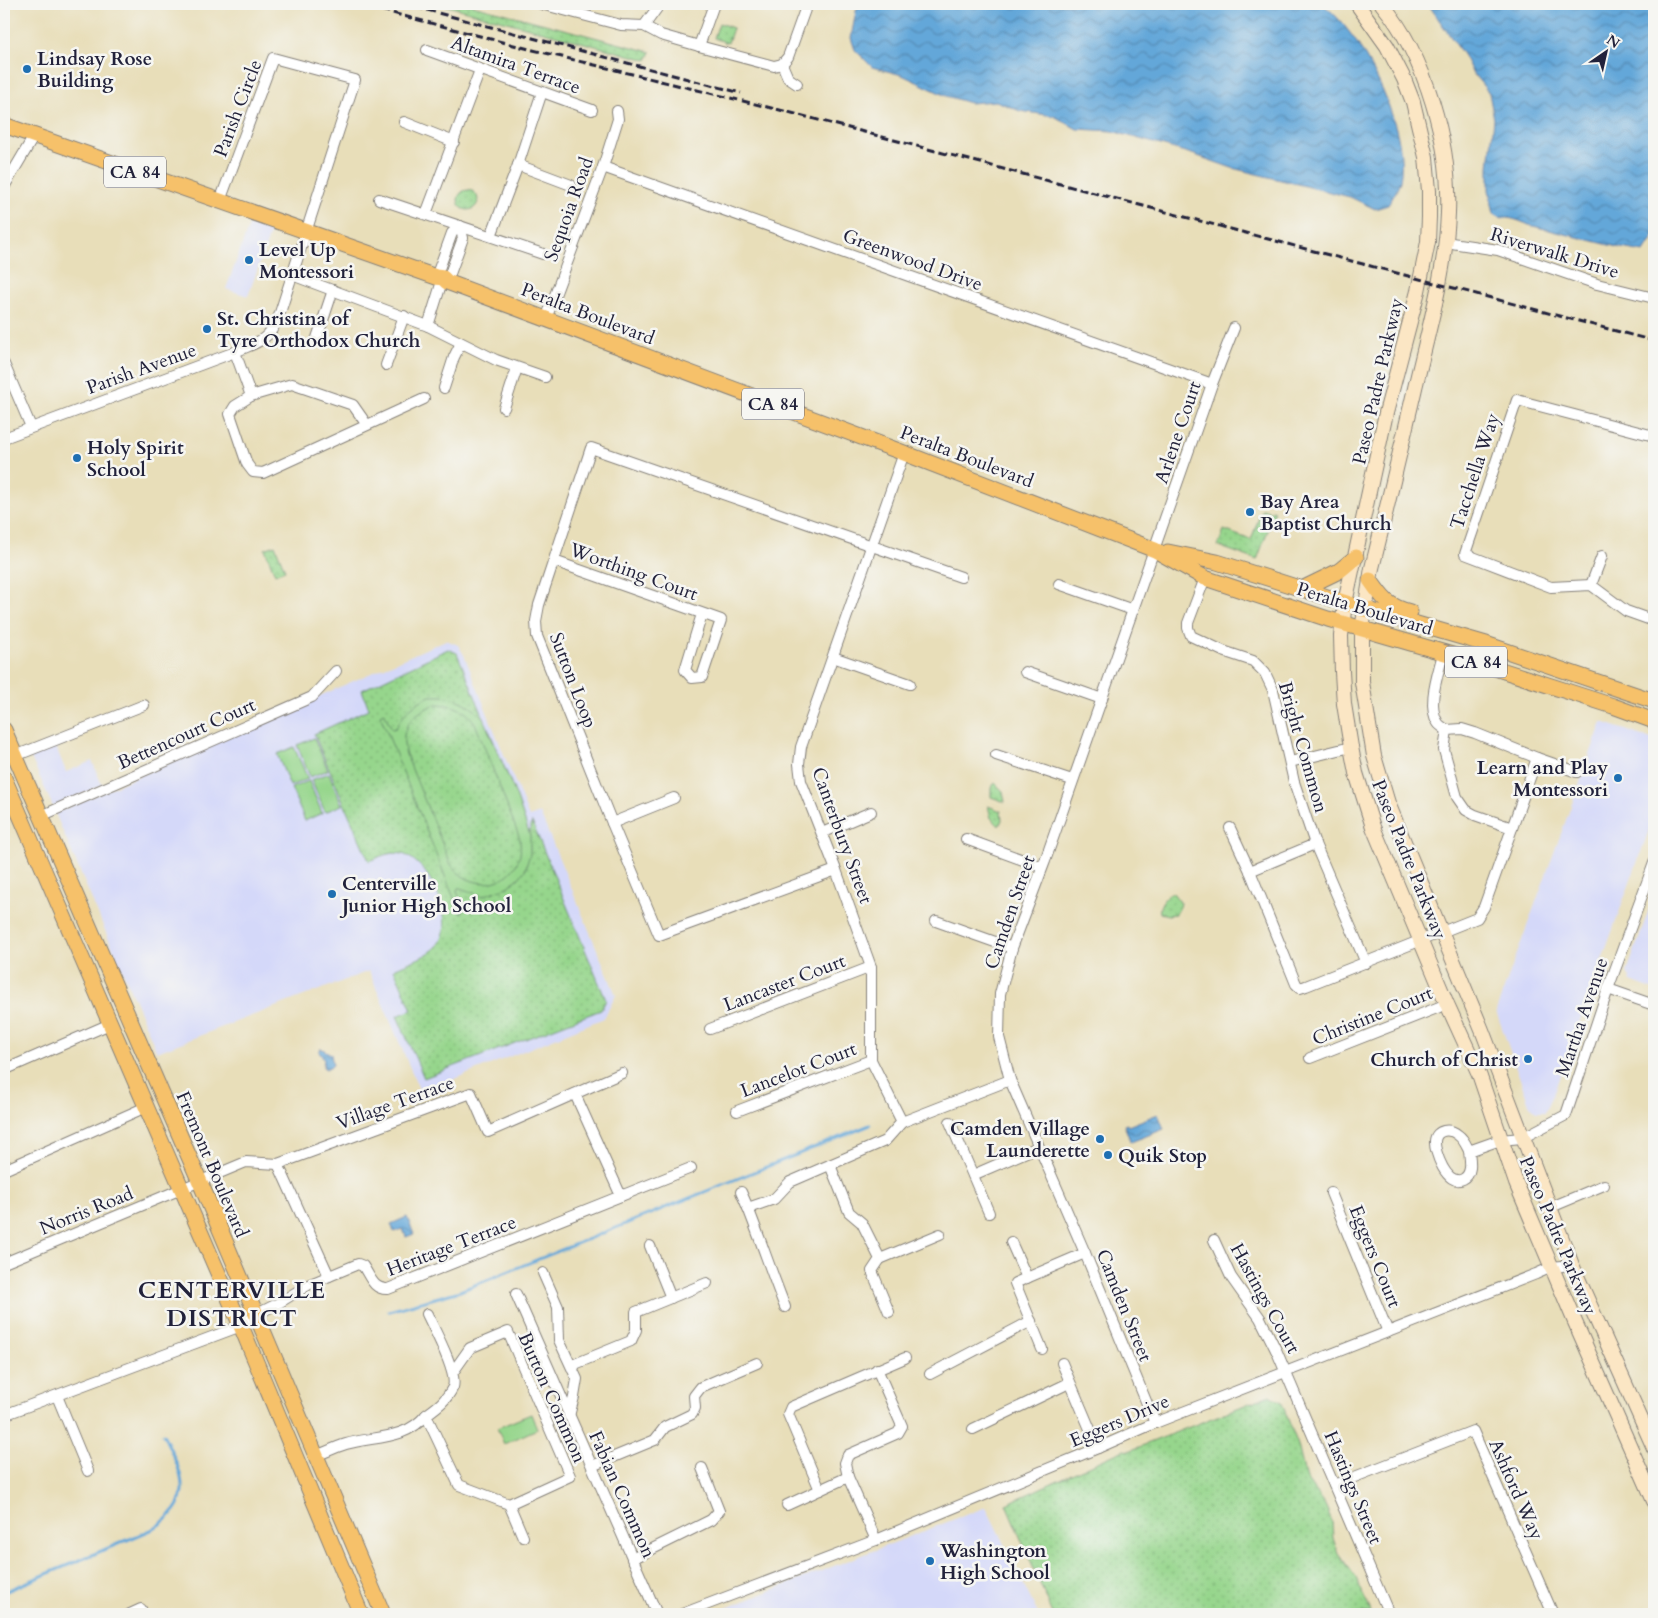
<svg xmlns="http://www.w3.org/2000/svg" width="1658" height="1618" font-family="Cardo,serif">
	<style>
		.built { fill: #d4d8f9 }
		.grass { fill: url(#grass-dots); stroke: #5c7c64 }
		.pitch { fill: #96d68c; stroke: #5c7c64; fill-rule: evenodd }
		.water { fill: url(#water-waves); stroke: #43648a }
		.lines { fill: none; stroke-linecap: round; stroke-linejoin: round }
		.stream { stroke: #64a7d9; stroke-width: 3 }
		.street-casing { stroke: #85807a; stroke-width: 12 }
		.secondary-casing { stroke: #85807a; stroke-width: 16 }
		.primary-casing { stroke: #85807a; stroke-width: 17 }
		.street { stroke: #fff; stroke-width: 10 }
		.secondary { stroke: #fbe6c4; stroke-width: 14 }
		.primary { stroke: #f6c16b; stroke-width: 15 }
		.rail { stroke: #22223b; stroke-width: 3; stroke-dasharray: 8 4; stroke-linecap: butt }
		.poi-dot { fill: #1f6fb2; stroke: #f6f6f2; stroke-width: 2 }
		.labels { text-anchor: middle; stroke-width: 5; stroke-linejoin: round; paint-order: stroke }
		.shield { fill: #f6f6f2; stroke: #626272; stroke-width: 1 }
		.shield-label { font-size: 18px; font-weight: bold; fill: #22223b }
		.poi-label { font-size: 19px; font-weight: bold; fill: #22223b; stroke: #f6f6f2; text-anchor: start }
		.street-label { font-size: 19px; fill: #22223b; stroke: #f6f6f2 }
		.district-label { font-size: 24px; font-weight: bold; letter-spacing: 1px; fill: #22223b; stroke: #f6f6f2 }
	</style>
	<defs>
		<pattern id="grass-dots" width="8" height="8" patternUnits="userSpaceOnUse" patternTransform="scale(1.25)"><rect width="8" height="8" fill="#96d68c"/><path d="M2 2h.1M6 6h.1" fill="none" stroke="#81b77a" stroke-width="1.8" stroke-linecap="round"/></pattern>
		<pattern id="water-waves" width="16" height="10" patternUnits="userSpaceOnUse" patternTransform="scale(1.25)"><rect width="16" height="10" fill="#64a7d9"/><path d="M0 5q4-4 8 0t8 0" fill="none" stroke="#5288b1"/></pattern>
	</defs>
	<rect width="100%" height="100%" fill="#f6f6f2"/>
	<filter id="ink" filterUnits="userSpaceOnUse"><feTurbulence type="fractalNoise" baseFrequency=".02" numOctaves="2"/><feDisplacementMap in="SourceGraphic" scale="10" xChannelSelector="R" yChannelSelector="G"/><feConvolveMatrix kernelMatrix="1 2 1 2 8 2 1 2 1" color-interpolation-filters="sRGB"/></filter>
	<filter id="wash" filterUnits="userSpaceOnUse"><feTurbulence type="fractalNoise" baseFrequency=".0096" numOctaves="4" result="noise"/><feDisplacementMap in="SourceGraphic" scale="20" xChannelSelector="R" yChannelSelector="G"/><feGaussianBlur stdDeviation="1.12" result="paint"/><feColorMatrix in="noise" values="0 0 0 0 0 0 0 0 0 0 0 0 0 0 0 0 0 1.4 0 .05"/><feComposite in="paint" operator="in"/></filter>
	<g filter="url(#wash)">
		<rect width="100%" height="100%" fill="#e8deb9"/>
		<!-- built -->
		<g class="built">
			<path d="M250 223 271 231 248 296 226 289Z"/>
			<path d="M446 640 458 645 464 655 529 817 540 813 616 995 604 1018 423 1092 419 1089 369 971 157 1052 55 813Z"/>
			<path d="M1602 722 1654 740V816L1553 1095 1545 1112H1536L1529 1104 1496 1011Z"/>
			<path d="M54 742 66 772 92 761 102 785 53 807 29 753Z"/>
			<path d="M1654 895V990L1631 981 1627 972Z"/>
			<path d="M986 1507 1038 1614H711Z"/>
		</g>
		<!-- grass -->
		<g class="grass">
			<path d="M440 4H469L651 52 647 60Z"/>
			<path d="M719 23 733 28 728 43 714 38Z"/>
			<circle cx="468" cy="200" r="10"/>
			<path d="M1262 509 1271 512 1272 510 1275 511 1257 560 1218 546 1224 530 1251 540Z"/>
			<path d="M275 545 285 570 275 574 265 549Z"/>
			<path d="M448 649 457 653 516 795 529 834 532 822 606 1000 601 1010 424 1078 397 1016 412 1010 394 969C408 962 428 957 438 945 458 922 429 861 402 854 390 851 379 857 369 861L314 734 369 709 362 690Z"/>
			<path d="M995 783 1003 791 1005 802 991 797V788Z"/>
			<path d="M988 806 1001 811 1002 820 999 826 991 818Z"/>
			<path d="M1170 893H1173L1180 902 1179 909 1176 914 1168 915 1160 913C1158 905 1165 898 1170 893Z"/>
			<path d="M1270 1395 1281 1401 1298 1445 1306 1479 1325 1505 1332 1521 1333 1538 1338 1553 1355 1576 1370 1609 1371 1614H1053L1006 1504 1124 1450 1129 1451Z"/>
		</g>
		<!-- pitch -->
		<g class="pitch">
			<path d="M430 696C453 695 467 701 483 718L516 795 530 836V854L525 870 519 878 507 887 483 896 460 888H458L457 891 464 910 460 913 380 715 384 713 392 729 396 728C405 711 413 704 430 696ZM436 704C453 705 465 708 475 723L520 839C520 844 521 850 520 855 511 889 468 892 450 863L405 752C405 747 403 741 404 736 406 719 421 710 436 704Z"/>
			<path d="M314 738 328 770 310 777 297 745Z"/>
			<path d="M294 747 308 779 290 786 277 754Z"/>
			<path d="M329 773 342 805 325 812 311 780Z"/>
			<path d="M309 781 322 813 305 821 291 788Z"/>
			<path d="M531 1414 537 1429 504 1444 497 1428Z"/>
		</g>
		<!-- water -->
		<g class="water">
			<path d="M860 4H1322C1363 33 1410 131 1400 181 1398 189 1392 199 1388 205L1375 209 1350 197 1232 168 1192 154 1112 131 1077 129 1054 116 1020 111 996 101 970 103 946 96 902 75 872 67 855 50 851 38 856 11Z"/>
			<path d="M1428 4H1654V236L1644 252 1621 248 1529 225C1520 221 1510 217 1501 218L1494 214 1489 190V167L1494 119 1489 93 1472 72 1464 56Z"/>
			<path d="M321 1048 331 1054 333 1065 326 1069 323 1067 324 1059 319 1052Z"/>
			<path d="M1158 1114 1164 1129 1131 1142 1124 1125 1127 1124 1128 1126Z"/>
			<path d="M407 1217 414 1234 406 1237 403 1229 394 1232 391 1224Z"/>
		</g>
		<g class="lines">
			<!-- stream -->
			<g class="stream">
				<path d="M389 1311 460 1291 870 1125"/>
				<path d="M4 1592 151 1530C198 1502 183 1475 163 1434"/>
			</g>
		</g>
	</g>
	<g filter="url(#ink)">
		<g class="lines">
			<!-- street casing -->
			<g class="street-casing">
				<g id="street">
					<path d="M541 4 621 25 644 26 661 35 699 46 774 66 782 64 788 57 807 4"/>
					<path d="M644 26 660 4"/>
					<path d="M699 46 714 4"/>
					<path d="M427 50 592 110"/>
					<path d="M782 64 788 78 797 84"/>
					<path d="M404 122 454 142"/>
					<path d="M518 165 571 185"/>
					<path d="M603 167 1212 384"/>
					<path d="M4 187 34 136"/>
					<path d="M379 199 543 254"/>
					<path d="M426 214 480 70"/>
					<path d="M491 236 518 165 542 92"/>
					<path d="M1445 242 1498 250 1597 284 1654 298"/>
					<path d="M292 275 428 326 496 360 545 377"/>
					<path d="M436 277 452 233 460 226"/>
					<path d="M447 282 463 238 460 226"/>
					<path d="M546 319 603 167 618 119 617 111"/>
					<path d="M428 326 443 278"/>
					<path d="M316 341 333 290"/>
					<path d="M235 352 251 396"/>
					<path d="M4 364 31 427"/>
					<path d="M386 365 404 316"/>
					<path d="M444 388 454 357 461 343"/>
					<path d="M504 408 517 368"/>
					<path d="M367 425 353 405 292 384 251 396 235 406 230 414 247 464 253 472 263 473 424 399"/>
					<path d="M1654 436 1517 400 1465 554 1551 587 1591 585 1626 611 1654 621"/>
					<path d="M4 438 235 352C257 342 267 342 278 319L355 80 273 58 220 201"/>
					<path d="M554 561 721 620 702 677 692 678 685 670 702 614"/>
					<path d="M1205 578 1188 623V628L1191 636 1223 651 1253 661 1265 673 1273 690 1294 782 1315 844 1366 963"/>
					<path d="M1059 584 1133 610"/>
					<path d="M1591 585 1602 556"/>
					<path d="M1443 653C1439 672 1426 705 1438 723 1440 726 1444 728 1447 730"/>
					<path d="M833 657 910 684"/>
					<path d="M1025 672 1102 699"/>
					<path d="M1447 730 1462 729 1475 733 1537 758 1577 772"/>
					<path d="M1447 730 1444 750 1457 797 1466 810 1475 815 1512 828"/>
					<path d="M996 755 1072 780"/>
					<path d="M15 756 144 705"/>
					<path d="M1290 762 1351 747"/>
					<path d="M41 816 312 697 336 671"/>
					<path d="M612 823 674 798"/>
					<path d="M1230 828 1250 871 1296 984 1300 988 1306 986 1477 918 1484 907 1537 758"/>
					<path d="M822 833 871 812"/>
					<path d="M966 839 1042 867"/>
					<path d="M836 870 659 935 612 823 537 636 536 621 539 605 591 448 961 577"/>
					<path d="M1250 871 1315 844"/>
					<path d="M936 921 1012 948"/>
					<path d="M1608 989 1654 1005"/>
					<path d="M710 1029 871 967"/>
					<path d="M1310 1058 1447 1004"/>
					<path d="M4 1070 110 1024"/>
					<path d="M575 1094 621 1196"/>
					<path d="M737 1111 871 1060"/>
					<path d="M902 1122 871 1060V967L836 870 801 781 799 764 801 747 904 453"/>
					<path d="M950 1122 989 1213"/>
					<path d="M1469 1151C1470 1160 1473 1174 1463 1179 1447 1187 1434 1152 1435 1141 1436 1129 1450 1128 1458 1135 1464 1139 1466 1145 1469 1151L1500 1140 1522 1138 1566 1115 1608 989 1654 863"/>
					<path d="M278 1164 329 1276"/>
					<path d="M830 1165 849 1212 862 1223 880 1259 872 1271 889 1312"/>
					<path d="M4 1170 146 1107"/>
					<path d="M973 1175 1038 1147"/>
					<path d="M741 1192 748 1208"/>
					<path d="M1331 1193 1388 1332"/>
					<path d="M1549 1208 1604 1185"/>
					<path d="M1214 1240 1231 1277 1260 1318 1277 1352 1389 1614"/>
					<path d="M1011 1242 1027 1278"/>
					<path d="M650 1246 671 1298"/>
					<path d="M880 1259 940 1234"/>
					<path d="M4 1263 246 1162 278 1164 471 1093 488 1132 622 1073"/>
					<path d="M543 1273 558 1307 559 1340 577 1379 574 1397 569 1416"/>
					<path d="M516 1294 657 1614"/>
					<path d="M785 1307C772 1274 761 1241 748 1208L774 1199 790 1182 885 1141 902 1122 1010 1080"/>
					<path d="M427 1314C434 1329 458 1373 453 1387 447 1400 437 1407 426 1415L459 1485 509 1504 570 1476 508 1332 470 1348 453 1372"/>
					<path d="M1042 1349 1015 1283 1085 1253"/>
					<path d="M1062 1363 1098 1448"/>
					<path d="M573 1370 575 1364 631 1341 636 1330V1312L707 1283"/>
					<path d="M930 1374 1031 1321"/>
					<path d="M57 1396 88 1471"/>
					<path d="M4 1415 241 1326 255 1315 277 1304 308 1285 358 1264 363 1266C370 1276 373 1290 388 1289L691 1168"/>
					<path d="M1155 1423 1085 1253 1010 1080 999 1037 1000 994 1012 948 1045 861 1212 384 1234 328"/>
					<path d="M973 1429 1069 1383"/>
					<path d="M316 1456C326 1452 336 1447 346 1444 374 1436 406 1440 426 1415"/>
					<path d="M592 1466 655 1440 665 1427 692 1414 695 1408 694 1396 701 1387 757 1363"/>
					<path d="M1334 1485 1473 1431 1553 1614"/>
					<path d="M820 1490 788 1414 791 1407 905 1358"/>
					<path d="M509 1504 523 1537"/>
					<path d="M787 1505 848 1477"/>
					<path d="M876 1540 848 1477 845 1463 848 1455 898 1433 902 1426 877 1369"/>
					<path d="M632 1559 711 1520 719 1511 702 1468"/>
					<path d="M130 1614 141 1609 143 1614"/>
					<path d="M682 1614 876 1540 1098 1448 1155 1423 1536 1274 1552 1267 1572 1265"/>
				</g>
			</g>
			<!-- secondary casing -->
			<g class="secondary-casing">
				<g id="secondary">
					<path d="M1357 4 1387 46 1404 79 1413 102 1426 157 1429 191V217L1428 242 1418 291 1386 413 1345 603 1341 636 1342 672 1344 704 1351 747 1356 773 1373 827 1447 1004 1479 1074 1516 1183 1575 1322 1654 1501"/>
					<path d="M1382 4C1426 57 1451 145 1448 213 1446 270 1428 332 1415 388 1401 448 1387 508 1372 568L1362 629V682L1374 756 1388 803 1482 1030 1572 1265 1654 1448"/>
				</g>
			</g>
			<!-- primary casing -->
			<g class="primary-casing">
				<g id="primary">
					<path d="M4 125 436 277 443 278 447 282 904 453 1155 550 1205 578 1328 619 1473 661 1613 706 1654 721"/>
					<path d="M1168 552 1217 562 1365 609 1486 644 1654 701"/>
					<path d="M1370 580C1383 599 1388 606 1410 612"/>
					<path d="M1302 589 1339 571 1356 557"/>
					<path d="M4 730 200 1182 383 1614"/>
					<path d="M4 778 241 1326 361 1614"/>
				</g>
			</g>
			<!-- street -->
			<use href="#street" class="street"/>
			<!-- secondary -->
			<use href="#secondary" class="secondary"/>
			<!-- primary -->
			<use href="#primary" class="primary"/>
			<!-- rail -->
			<g class="rail">
				<path d="M358 4 529 49 788 112 1654 341"/>
				<path d="M404 4 741 93"/>
			</g>
		</g>
	</g>
	<!-- markers -->
	<g class="poi-dot">
		<circle cx="27" cy="69" r="5"/>
		<circle cx="249" cy="260" r="5"/>
		<circle cx="207" cy="329" r="5"/>
		<circle cx="77" cy="458" r="5"/>
		<circle cx="1250" cy="512" r="5"/>
		<circle cx="1618" cy="778" r="5"/>
		<circle cx="332" cy="894" r="5"/>
		<circle cx="1528" cy="1059" r="5"/>
		<circle cx="1100" cy="1139" r="5"/>
		<circle cx="1108" cy="1155" r="5"/>
		<circle cx="930" cy="1561" r="5"/>
	</g>
	<g class="labels">
		<!-- shield labels -->
		<g class="shield">
			<rect x="104" y="156.5" width="62" height="31" rx="4"/>
			<rect x="742" y="388.5" width="62" height="31" rx="4"/>
			<rect x="1445" y="646.5" width="62" height="31" rx="4"/>
		</g>
		<g class="shield-label">
			<text x="135" y="178">CA 84</text>
			<text x="773" y="410">CA 84</text>
			<text x="1476" y="668">CA 84</text>
		</g>
		<!-- poi labels -->
		<g class="poi-label">
			<text x="37" y="65">Lindsay Rose<tspan x="37" dy="22">Building</tspan></text>
			<text x="259" y="256">Level Up<tspan x="259" dy="22">Montessori</tspan></text>
			<text x="217" y="325">St. Christina of<tspan x="217" dy="22">Tyre Orthodox Church</tspan></text>
			<text x="87" y="454">Holy Spirit<tspan x="87" dy="22">School</tspan></text>
			<text x="1260" y="508">Bay Area<tspan x="1260" dy="22">Baptist Church</tspan></text>
			<text x="1608" y="774" text-anchor="end">Learn and Play<tspan x="1608" dy="22">Montessori</tspan></text>
			<text x="342" y="890">Centerville<tspan x="342" dy="22">Junior High School</tspan></text>
			<text x="1518" y="1066" text-anchor="end">Church of Christ</text>
			<text x="1090" y="1135" text-anchor="end">Camden Village<tspan x="1090" dy="22">Launderette</tspan></text>
			<text x="1118" y="1162">Quik Stop</text>
			<text x="940" y="1557">Washington<tspan x="940" dy="22">High School</tspan></text>
		</g>
		<!-- street labels -->
		<g class="street-label">
			<text transform="translate(516 64) rotate(20)" y="7">Altamira Terrace</text>
			<text transform="translate(237 108) rotate(-69)" y="7">Parish Circle</text>
			<text transform="translate(568 209) rotate(-70)" y="7">Sequoia Road</text>
			<text transform="translate(1555 252) rotate(17)" y="7">Riverwalk Drive</text>
			<text transform="translate(913 259) rotate(20)" y="7">Greenwood Drive</text>
			<text transform="translate(588 313) rotate(21)" y="7">Peralta Boulevard</text>
			<text transform="translate(141 368) rotate(-20)" y="7">Parish Avenue</text>
			<text transform="translate(1377 381) rotate(-77)" y="7">Paseo Padre Parkway</text>
			<text transform="translate(1177 432) rotate(-71)" y="7">Arlene Court</text>
			<text transform="translate(967 456) rotate(21)" y="7">Peralta Boulevard</text>
			<text transform="translate(1474 471) rotate(-72)" y="7">Tacchella Way</text>
			<text transform="translate(634 571) rotate(20)" y="7">Worthing Court</text>
			<text transform="translate(1365 608) rotate(17)" y="7">Peralta Boulevard</text>
			<text transform="translate(574 680) rotate(69)" y="7">Sutton Loop</text>
			<text transform="translate(186 733) rotate(-24)" y="7">Bettencourt Court</text>
			<text transform="translate(1304 747) rotate(74)" y="7">Bright Common</text>
			<text transform="translate(843 835) rotate(70)" y="7">Canterbury Street</text>
			<text transform="translate(1410 859) rotate(68)" y="7">Paseo Padre Parkway</text>
			<text transform="translate(1009 912) rotate(-71)" y="7">Camden Street</text>
			<text transform="translate(784 982) rotate(-21)" y="7">Lancaster Court</text>
			<text transform="translate(1372 1015) rotate(-22)" y="7">Christine Court</text>
			<text transform="translate(1581 1017) rotate(-71)" y="7">Martha Avenue</text>
			<text transform="translate(798 1069) rotate(-21)" y="7">Lancelot Court</text>
			<text transform="translate(395 1102) rotate(-20)" y="7">Village Terrace</text>
			<text transform="translate(213 1164) rotate(67)" y="7">Fremont Boulevard</text>
			<text transform="translate(86 1210) rotate(-22)" y="7">Norris Road</text>
			<text transform="translate(1559 1235) rotate(67)" y="7">Paseo Padre Parkway</text>
			<text transform="translate(451 1245) rotate(-21)" y="7">Heritage Terrace</text>
			<text transform="translate(1376 1256) rotate(68)" y="7">Eggers Court</text>
			<text transform="translate(1266 1298) rotate(61)" y="7">Hastings Court</text>
			<text transform="translate(1125 1305) rotate(68)" y="7">Camden Street</text>
			<text transform="translate(553 1397) rotate(66)" y="7">Burton Common</text>
			<text transform="translate(1119 1420) rotate(-23)" y="7">Eggers Drive</text>
			<text transform="translate(1354 1487) rotate(67)" y="7">Hastings Street</text>
			<text transform="translate(1517 1489) rotate(66)" y="7">Ashford Way</text>
			<text transform="translate(623 1494) rotate(66)" y="7">Fabian Common</text>
		</g>
		<!-- district labels -->
		<g class="district-label">
			<text x="232" y="1298">CENTERVILLE<tspan x="232" dy="28">DISTRICT</tspan></text>
		</g>
	</g>
	<!-- margin -->
	<rect width="1658" height="1618" fill="none" stroke="#f6f6f2" stroke-width="20"/>
	<!-- north arrow -->
	<g transform="translate(1606 52) rotate(34)" stroke="#f6f6f2" stroke-width="4" paint-order="stroke">
	<path d="M0-4L9 19L0 12L-9 19Z" fill="#22223b"/>
	<text y="-8" font-size="14" font-weight="bold" text-anchor="middle" fill="#22223b">N</text>
	</g>
</svg>
